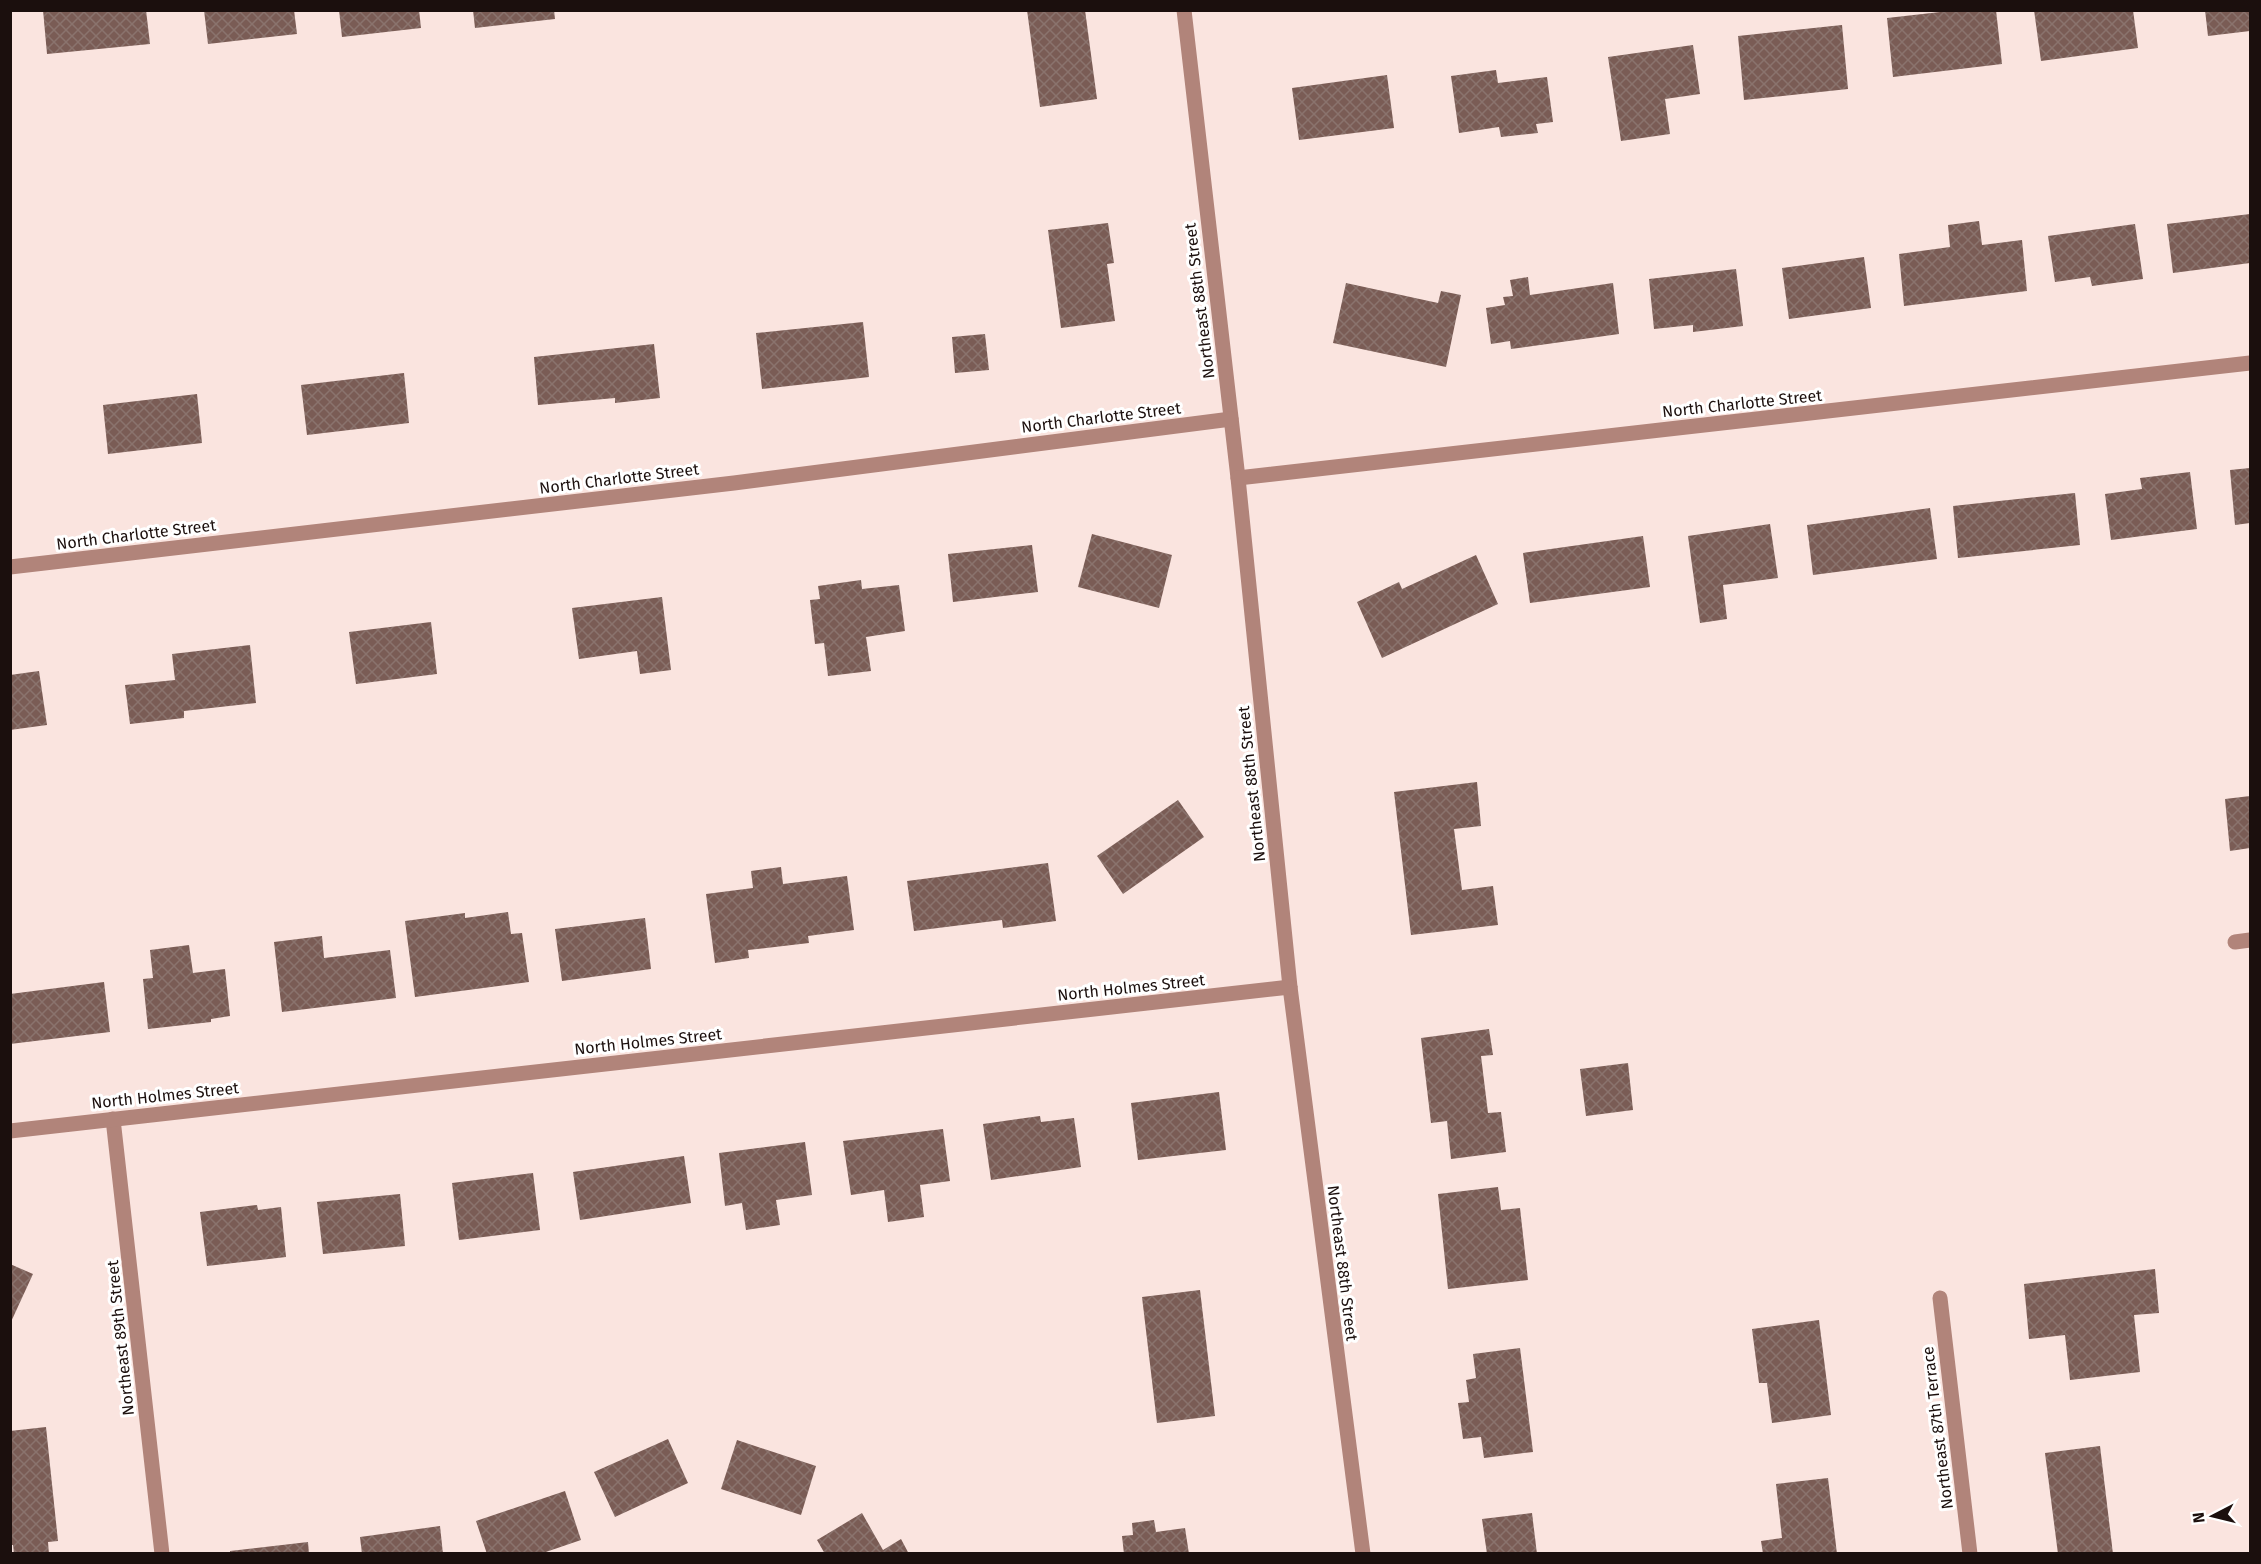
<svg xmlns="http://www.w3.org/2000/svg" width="2261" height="1564" font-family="'Fira Sans',sans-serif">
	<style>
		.building { fill: url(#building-cross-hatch) }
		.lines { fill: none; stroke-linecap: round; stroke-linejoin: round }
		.street { stroke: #b1847a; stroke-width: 15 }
		.labels { text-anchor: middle; stroke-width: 6; stroke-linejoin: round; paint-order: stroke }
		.street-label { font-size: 16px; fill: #1b0f0d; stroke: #fff }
	</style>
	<defs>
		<pattern id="building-cross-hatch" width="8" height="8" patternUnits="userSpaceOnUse" patternTransform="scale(1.5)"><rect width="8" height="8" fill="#7a5c55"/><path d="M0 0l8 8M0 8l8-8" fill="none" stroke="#8a736d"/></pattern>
	</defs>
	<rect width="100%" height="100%" fill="#fae4df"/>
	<!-- building -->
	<g class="building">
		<path d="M43 10H146L150 44 47 54Z"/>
		<path d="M204 10H294L297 34 208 44Z"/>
		<path d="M339 10H419L421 28 342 37Z"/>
		<path d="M473 10H554L555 19 475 28Z"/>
		<path d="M1027 10H1085L1097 99 1040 107Z"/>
		<path d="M1958 10H1996L2002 64 1893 77 1887 18Z"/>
		<path d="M2034 10H2133L2138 48 2041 61Z"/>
		<path d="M2205 10H2250V31L2208 36Z"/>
		<path d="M1842 25 1848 89 1744 100 1738 36Z"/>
		<path d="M1693 45 1700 94 1665 99 1670 134 1621 141 1608 57Z"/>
		<path d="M1496 70 1498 83 1547 77 1553 122 1536 124 1538 133 1501 137 1499 127 1459 133 1451 76Z"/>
		<path d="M1387 75 1394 128 1299 140 1292 88Z"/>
		<path d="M2250 214V263L2173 273 2167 224Z"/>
		<path d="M1979 221 1982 245 2022 240 2027 291 1904 306 1899 254 1950 247 1948 225Z"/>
		<path d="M1108 223 1114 263 1107 264 1115 321 1061 328 1048 230Z"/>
		<path d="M2135 224 2143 279 2092 286 2090 277 2055 282 2048 236Z"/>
		<path d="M1864 257 1871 308 1789 319 1782 268Z"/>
		<path d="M1736 269 1743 326 1693 332V325L1654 329 1649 279Z"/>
		<path d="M1528 277 1530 295 1613 283 1619 334 1511 349 1510 341 1491 344 1486 308 1505 305 1503 297 1513 296 1510 280Z"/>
		<path d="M1346 283 1438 303 1441 291 1461 295 1446 367 1333 343Z"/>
		<path d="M863 322 869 377 762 389 756 333Z"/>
		<path d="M985 334 989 370 955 373 952 337Z"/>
		<path d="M654 344 660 398 615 403V398L538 405 534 357Z"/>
		<path d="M404 373 409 423 307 435 301 385Z"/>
		<path d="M197 394 202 443 108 454 103 405Z"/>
		<path d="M2250 468V523L2235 525 2230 470Z"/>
		<path d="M2190 472 2197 529 2111 540 2105 494 2142 489 2140 478Z"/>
		<path d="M2075 493 2080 545 1958 558 1953 506Z"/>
		<path d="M1930 508 1937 559 1813 575 1807 525Z"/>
		<path d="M1770 524 1778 578 1723 585 1727 619 1700 623 1688 536Z"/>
		<path d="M1092 534 1172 555 1159 608 1078 587Z"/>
		<path d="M1643 536 1650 587 1530 603 1523 553Z"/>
		<path d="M1032 545 1038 592 953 602 948 554Z"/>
		<path d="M1476 555 1498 604 1382 658 1357 602 1399 582 1402 589Z"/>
		<path d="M861 580 862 589 899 585 905 631 866 637 871 671 828 676 824 643 815 644 810 600 820 599 818 586Z"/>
		<path d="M662 597 671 670 640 674 637 651 579 659 572 608Z"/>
		<path d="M431 622 437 674 356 684 349 632Z"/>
		<path d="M250 645 256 703 184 711V718L130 724 125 685 175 680 172 654Z"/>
		<path d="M39 671 47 725 10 730V675Z"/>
		<path d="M1477 782 1481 826 1454 829 1462 890 1493 886 1498 925 1411 935 1394 792Z"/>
		<path d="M2250 796V848L2230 851 2225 799Z"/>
		<path d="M1178 800 1204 837 1123 894 1097 856Z"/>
		<path d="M1048 863 1056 921 1003 928 1002 920 914 931 907 881Z"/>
		<path d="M781 867 783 884 847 876 854 930 808 936 809 943 748 950 749 958 715 963 706 894 753 888 751 871Z"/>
		<path d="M508 912 511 934 522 933 529 982 415 997 405 921 465 913V918Z"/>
		<path d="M645 918 651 969 562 981 555 929Z"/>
		<path d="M322 936 324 958 390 950 396 998 282 1012 274 942Z"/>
		<path d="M189 945 193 973 225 969 230 1016 211 1019V1022L148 1029 143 979 153 978 150 950Z"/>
		<path d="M104 982 110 1032 10 1044V994Z"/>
		<path d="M1489 1029 1493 1055 1481 1056 1488 1113 1501 1112 1506 1152 1451 1159 1447 1121 1431 1123 1421 1038Z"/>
		<path d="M1628 1063 1633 1110 1586 1116 1580 1069Z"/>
		<path d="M1219 1092 1226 1150 1138 1160 1131 1103Z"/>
		<path d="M1040 1116 1041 1122 1074 1118 1081 1167 991 1180 983 1124Z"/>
		<path d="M943 1129 950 1181 920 1185 924 1217 888 1222 884 1190 851 1195 843 1141Z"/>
		<path d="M805 1142 812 1195 776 1200 780 1225 746 1230 742 1203 725 1206 719 1153Z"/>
		<path d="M684 1156 691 1203 580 1220 573 1172Z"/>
		<path d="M533 1173 540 1230 459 1240 452 1183Z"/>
		<path d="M1498 1187 1501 1210 1520 1208 1528 1280 1448 1289 1438 1194Z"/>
		<path d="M400 1194 405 1246 323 1254 317 1202Z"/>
		<path d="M257 1205 258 1210 281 1207 286 1257 207 1266 200 1212Z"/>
		<path d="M10 1264 33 1274 10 1324Z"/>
		<path d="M2155 1269 2159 1313 2134 1315 2140 1372 2070 1380 2065 1335 2029 1339 2024 1284Z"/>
		<path d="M1200 1290 1215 1416 1157 1423 1142 1297Z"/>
		<path d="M1819 1320 1831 1415 1772 1423 1767 1383H1759L1752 1329Z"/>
		<path d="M1520 1348 1533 1452 1484 1458 1481 1437 1463 1439 1458 1403 1469 1402 1466 1380 1476 1378 1473 1354Z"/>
		<path d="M46 1427 58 1541 48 1542 49 1554H14L13 1545H10V1431Z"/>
		<path d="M668 1439 688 1483 615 1517 594 1472Z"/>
		<path d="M737 1440 816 1466 801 1515 721 1489Z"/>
		<path d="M2100 1446 2113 1554H2058L2045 1453Z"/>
		<path d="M1828 1478 1837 1554H1763L1761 1541 1782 1538 1776 1484Z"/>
		<path d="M565 1491 581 1540 540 1554H487L476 1521Z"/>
		<path d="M862 1513 883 1550 901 1539 909 1554H825L817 1540Z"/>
		<path d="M1532 1513 1537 1554H1487L1482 1519Z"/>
		<path d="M1154 1520 1156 1532 1185 1528 1189 1554H1124L1122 1536 1133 1535 1132 1523Z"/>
		<path d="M440 1526 443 1554H362L360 1537Z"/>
		<path d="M308 1542 309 1554H230V1551Z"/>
	</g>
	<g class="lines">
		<!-- street -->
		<g class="street">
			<path d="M1184 10 1238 478 1290 987 1363 1554"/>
			<path d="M1238 478 2250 363"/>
			<path d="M10 567 734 483 1231 419"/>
			<path d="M2235 942 2250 940"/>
			<path d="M113 1119 162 1554"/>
			<path d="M10 1131 1290 987"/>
			<path d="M1940 1298 1970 1554"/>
		</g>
	</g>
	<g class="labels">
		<!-- street labels -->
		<g class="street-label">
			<text transform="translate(1199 301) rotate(-97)" y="6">Northeast 88th Street</text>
			<text transform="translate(1742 403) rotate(-6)" y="6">North Charlotte Street</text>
			<text transform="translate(1101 417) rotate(-7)" y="6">North Charlotte Street</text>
			<text transform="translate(619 478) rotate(-7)" y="6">North Charlotte Street</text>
			<text transform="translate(136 534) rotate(-7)" y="6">North Charlotte Street</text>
			<text transform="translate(1251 784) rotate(-96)" y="6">Northeast 88th Street</text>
			<text transform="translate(1131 987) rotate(-6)" y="6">North Holmes Street</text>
			<text transform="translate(648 1041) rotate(-6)" y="6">North Holmes Street</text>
			<text transform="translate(165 1095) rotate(-6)" y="6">North Holmes Street</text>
			<text transform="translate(1343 1263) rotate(83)" y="6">Northeast 88th Street</text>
			<text transform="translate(120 1338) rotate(-96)" y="6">Northeast 89th Street</text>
			<text transform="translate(1937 1428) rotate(-97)" y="6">Northeast 87th Terrace</text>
		</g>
	</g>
	<!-- border -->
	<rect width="2261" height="1564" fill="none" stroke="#1b0f0d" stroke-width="24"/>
	<!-- north arrow -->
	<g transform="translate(2213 1516) rotate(263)" stroke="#ffffff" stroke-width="4.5" paint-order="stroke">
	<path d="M0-4.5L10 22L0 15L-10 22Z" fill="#1b0f0d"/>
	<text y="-9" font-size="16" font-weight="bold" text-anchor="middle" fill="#1b0f0d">N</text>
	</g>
</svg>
